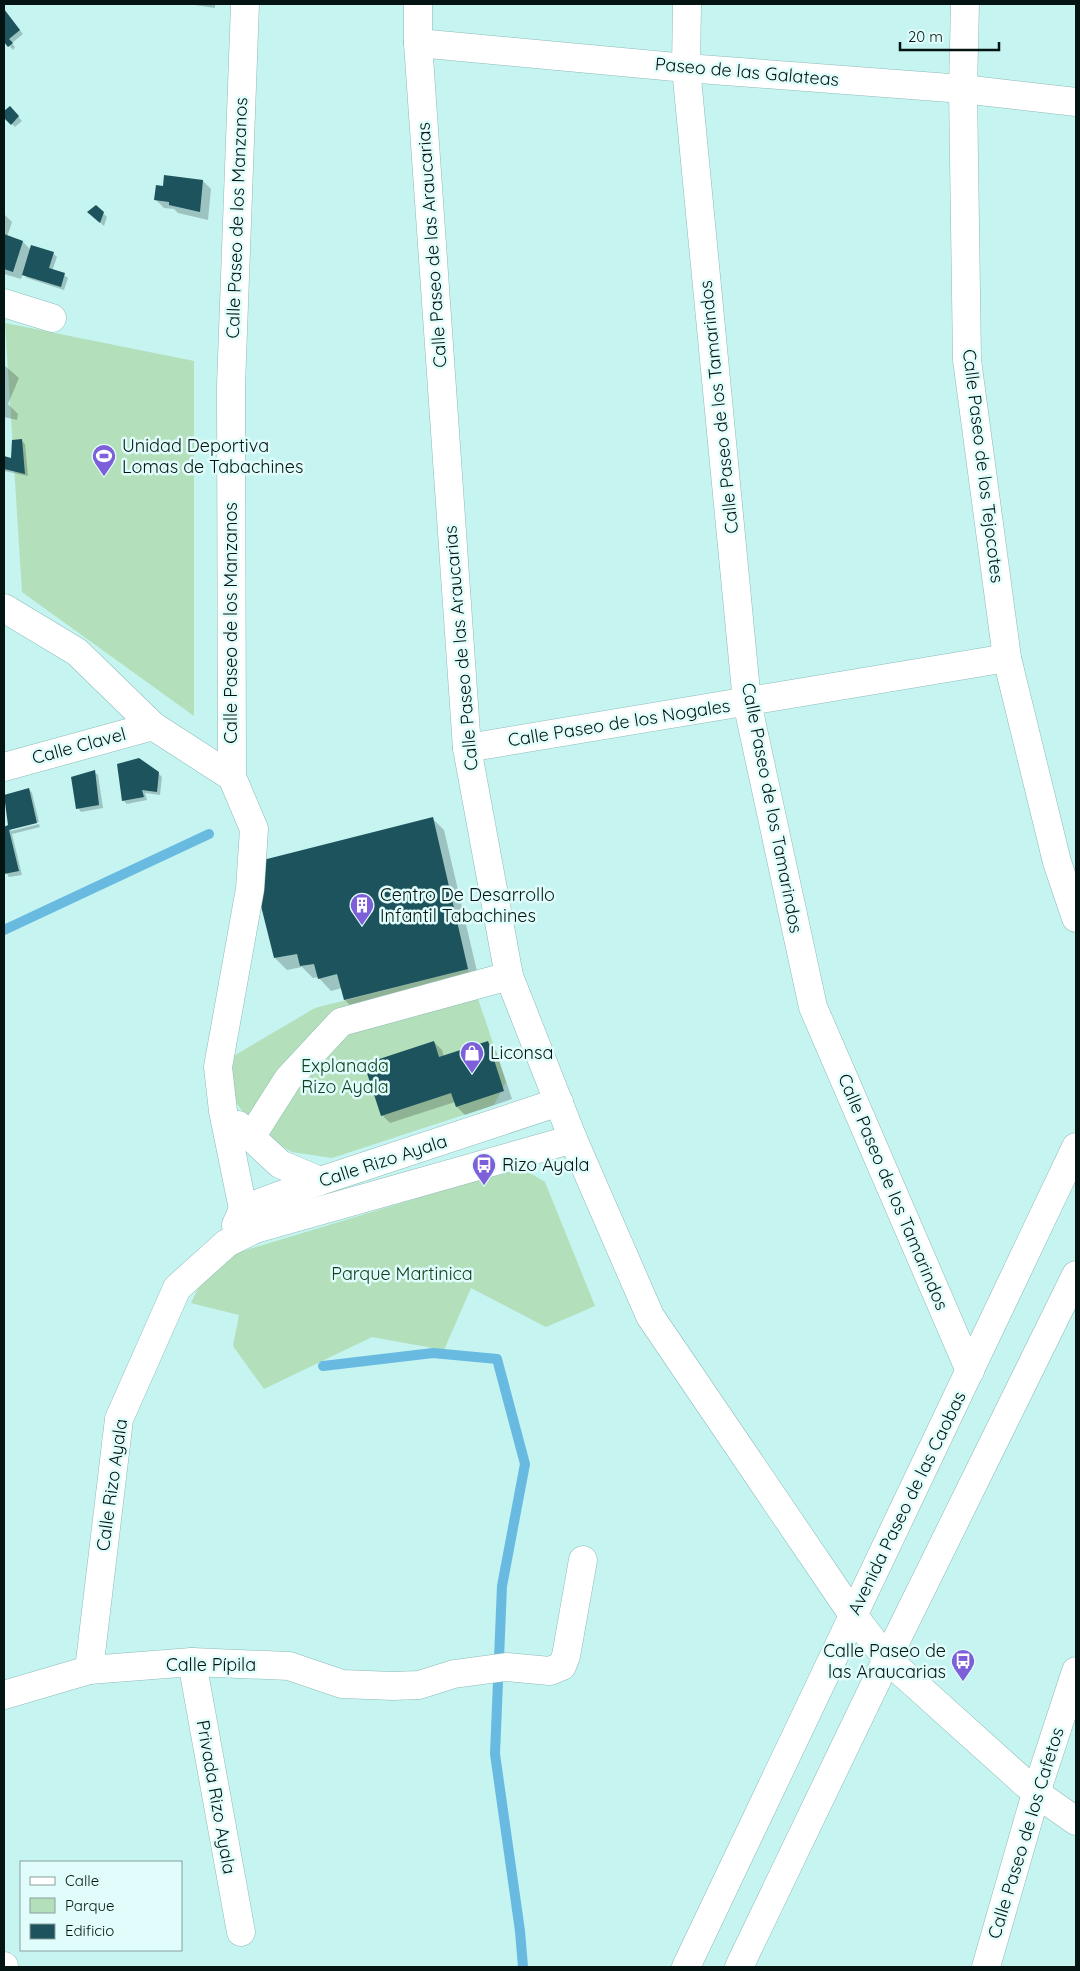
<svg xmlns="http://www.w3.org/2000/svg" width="1080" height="1971" font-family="Quicksand,sans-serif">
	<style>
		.green { fill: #b3dfbb }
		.shadow { fill: #0003 }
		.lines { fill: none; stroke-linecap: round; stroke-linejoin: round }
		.stream { stroke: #69bae1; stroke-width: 10 }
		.building { fill: #1c535c }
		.minor-casing { stroke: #8dbbb8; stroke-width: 29 }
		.major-casing { stroke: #8dbbb8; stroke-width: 29 }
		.minor { stroke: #fff; stroke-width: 28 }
		.major { stroke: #fff; stroke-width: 28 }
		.labels { text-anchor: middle; stroke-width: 5; stroke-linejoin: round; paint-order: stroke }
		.street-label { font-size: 18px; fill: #031413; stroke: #e1fdfb }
		.poi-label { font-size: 18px; fill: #031413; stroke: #e1fdfb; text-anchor: start }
		.park-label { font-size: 18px; fill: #10401f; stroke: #e1fdfb }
	</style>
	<rect width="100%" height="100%" fill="#c5f4f1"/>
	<!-- green -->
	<g class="green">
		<path d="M5 323 194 361V716L22 592Z"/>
		<path d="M468 969 506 1082 494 1105 332 1158 292 1152 259 1133 237 1104 227 1060 315 1008Z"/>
		<path d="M520 1167 545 1182 595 1306 546 1327 471 1288 444 1350 372 1337 264 1389 233 1346 239 1315 191 1303 205 1274 230 1255Z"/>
	</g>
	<!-- shadow -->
	<g class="shadow">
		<path d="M188 4H215V8Z"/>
		<path d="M4 10 23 34 12 43 15 47 13 50 4 40Z"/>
		<path d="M10 107 22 121 15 127 4 116V113Z"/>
		<path d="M203 181 211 189 208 220 178 213 174 209 164 208 156 200 164 187Z"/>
		<path d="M96 206 107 217 104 226 93 216Z"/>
		<path d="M4 214 12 222 7 237 23 242 31 250 53 253 57 257 52 271 64 275 68 278 64 290 27 278 23 274 21 279 4 274Z"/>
		<path d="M4 365 19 378 8 404 18 414 17 420 4 417Z"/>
		<path d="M22 441 25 444 28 476 4 471V457L12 460Z"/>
		<path d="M94 772 98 775 103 808 81 812 78 808Z"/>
		<path d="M158 773 162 777 160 795 145 793 147 800 127 804 123 800Z"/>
		<path d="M29 789 32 793 39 822 11 828V831L39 824 40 827 12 834 22 875 9 877 4 869V828L10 826 4 796Z"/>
		<path d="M432 818 444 830 479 980 357 1012 345 1000 342 988 331 991 318 977 313 978 302 967 287 970 275 958Z"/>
		<path d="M434 1042 442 1050 444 1057 488 1042 496 1051 512 1099 465 1115 457 1107 455 1102 390 1123 382 1115Z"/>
	</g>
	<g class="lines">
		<!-- stream -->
		<g class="stream">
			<path d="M4 930 209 834"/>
			<path d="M323 1366 433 1353 497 1359 525 1464 502 1586 495 1754 520 1931 523 1967"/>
		</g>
	</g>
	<!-- building -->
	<g class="building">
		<path d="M4 9 20 30 9 39 13 43 8 47 4 42Z"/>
		<path d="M10 106 19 116 11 125 4 118V111Z"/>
		<path d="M164 175 203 180 200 212 169 205V202L154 200 156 185 163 186Z"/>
		<path d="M96 205 104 212 100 223 87 212Z"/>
		<path d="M4 234 23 241 13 272 4 269Z"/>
		<path d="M31 245 54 252 49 268 65 273 61 287 22 275Z"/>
		<path d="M22 439 25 474 4 469V456L11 458 12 440Z"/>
		<path d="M139 758 159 772 157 792 142 790 144 797 122 801 117 764Z"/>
		<path d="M95 770 99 805 76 809 71 777Z"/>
		<path d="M29 788 37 823 9 830 19 871 4 874V827L8 825 4 795Z"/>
		<path d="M433 817 468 969 344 1000 337 974 318 979 314 964 300 966 297 954 274 958 259 898V861Z"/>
		<path d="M434 1041 439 1057 488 1041 504 1091 456 1107 451 1093 381 1116 364 1064Z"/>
	</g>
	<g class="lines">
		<!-- minor casing -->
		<g class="minor-casing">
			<g id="minor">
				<path d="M245 4 231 386 232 777 254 829 250 889 218 1067 223 1111 243 1209 255 1229"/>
				<path d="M418 4V43L467 748 509 976 573 1139 650 1316 853 1615 887 1659 1036 1793 1076 1821"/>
				<path d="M687 4 686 68 747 702 813 1007 970 1371"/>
				<path d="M965 4 963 89 967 360 1007 658 1057 862 1076 918"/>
				<path d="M418 43 686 68 963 89 1076 102"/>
				<path d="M4 303 52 318"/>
				<path d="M4 608 77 652 153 726 232 777"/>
				<path d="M467 748 1007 658"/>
				<path d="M4 767 153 726"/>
				<path d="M238 1125 280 1164 320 1181"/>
				<path d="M251 1137 288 1079 341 1022 509 976"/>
				<path d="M236 1225 243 1209 320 1181 559 1102"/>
				<path d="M192 1662 241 1932"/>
				<path d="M89 1670 119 1419 177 1288 227 1243 255 1229 573 1139"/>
				<path d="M4 1695 89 1670 192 1662 289 1666 342 1684 393 1686 419 1685 454 1674 506 1667 550 1671 562 1666 566 1656 583 1560"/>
				<path d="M4 1966V1967"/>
				<path d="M986 1967 1036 1793 1076 1671"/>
			</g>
		</g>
		<!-- major casing -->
		<g class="major-casing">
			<g id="major">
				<path d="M686 1967 1076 1147"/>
				<path d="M739 1967 887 1659 1076 1275"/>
			</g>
		</g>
		<!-- minor -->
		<use href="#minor" class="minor"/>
		<!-- major -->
		<use href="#major" class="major"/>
	</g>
	<!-- icons -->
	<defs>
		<g id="stadium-pin" transform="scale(1.25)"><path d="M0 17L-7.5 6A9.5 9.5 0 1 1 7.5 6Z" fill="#7c5fd9" stroke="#e1fdfb"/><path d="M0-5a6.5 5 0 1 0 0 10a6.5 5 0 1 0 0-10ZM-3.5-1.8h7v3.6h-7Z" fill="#fff"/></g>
		<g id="building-pin" transform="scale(1.25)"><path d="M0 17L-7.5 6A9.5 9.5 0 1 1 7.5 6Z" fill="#7c5fd9" stroke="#e1fdfb"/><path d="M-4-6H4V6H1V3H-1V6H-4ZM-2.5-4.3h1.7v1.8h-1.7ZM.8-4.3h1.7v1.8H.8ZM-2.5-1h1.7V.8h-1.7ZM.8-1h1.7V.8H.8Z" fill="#fff"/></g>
		<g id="shop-pin" transform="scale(1.25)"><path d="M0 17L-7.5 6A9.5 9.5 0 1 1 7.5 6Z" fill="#7c5fd9" stroke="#e1fdfb"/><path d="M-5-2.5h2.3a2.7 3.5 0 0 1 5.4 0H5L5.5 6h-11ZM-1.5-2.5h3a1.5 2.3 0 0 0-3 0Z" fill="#fff"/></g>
		<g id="bus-pin" transform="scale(1.25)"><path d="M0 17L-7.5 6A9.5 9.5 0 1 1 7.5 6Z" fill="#7c5fd9" stroke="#e1fdfb"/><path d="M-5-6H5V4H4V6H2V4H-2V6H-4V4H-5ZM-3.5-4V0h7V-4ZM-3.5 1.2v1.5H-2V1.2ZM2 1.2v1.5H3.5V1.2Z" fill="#fff"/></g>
	</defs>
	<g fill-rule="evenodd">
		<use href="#stadium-pin" x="104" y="456"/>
		<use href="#building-pin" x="362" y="905"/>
		<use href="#shop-pin" x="472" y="1053"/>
		<use href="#bus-pin" x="484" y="1165"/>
		<use href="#bus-pin" x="963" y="1661"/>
	</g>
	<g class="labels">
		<!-- street labels -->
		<g class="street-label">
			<text transform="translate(747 72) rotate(5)" y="6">Paseo de las Galateas</text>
			<text transform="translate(237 218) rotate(-88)" y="6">Calle Paseo de los Manzanos</text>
			<text transform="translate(432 245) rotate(-94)" y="6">Calle Paseo de las Araucarias</text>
			<text transform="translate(719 407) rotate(-96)" y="6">Calle Paseo de los Tamarindos</text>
			<text transform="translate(983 466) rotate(83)" y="6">Calle Paseo de los Tejocotes</text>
			<text transform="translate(231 623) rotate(-90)" y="6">Calle Paseo de los Manzanos</text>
			<text transform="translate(461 648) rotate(-95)" y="6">Calle Paseo de las Araucarias</text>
			<text transform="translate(619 723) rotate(-9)" y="6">Calle Paseo de los Nogales</text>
			<text transform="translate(79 746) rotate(-15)" y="6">Calle Clavel</text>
			<text transform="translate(772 808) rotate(79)" y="6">Calle Paseo de los Tamarindos</text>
			<text transform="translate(383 1161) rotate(-18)" y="6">Calle Rizo Ayala</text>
			<text transform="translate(893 1192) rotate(67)" y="6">Calle Paseo de los Tamarindos</text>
			<text transform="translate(112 1485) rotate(-82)" y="6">Calle Rizo Ayala</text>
			<text transform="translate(907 1503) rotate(-64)" y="6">Avenida Paseo de las Caobas</text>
			<text x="211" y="1671">Calle Pípila</text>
			<text transform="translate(216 1797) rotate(80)" y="6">Privada Rizo Ayala</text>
			<text transform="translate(1026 1833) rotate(-73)" y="6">Calle Paseo de los Cafetos</text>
		</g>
		<!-- poi labels -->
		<g class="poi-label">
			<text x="122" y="452">Unidad Deportiva<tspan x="122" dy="21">Lomas de Tabachines</tspan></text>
			<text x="380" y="901">Centro De Desarrollo<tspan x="380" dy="21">Infantil Tabachines</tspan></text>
			<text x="490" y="1059">Liconsa</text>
			<text x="502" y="1171">Rizo Ayala</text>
			<text x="946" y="1657" text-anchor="end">Calle Paseo de<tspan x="946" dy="21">las Araucarias</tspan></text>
		</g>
		<!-- park labels -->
		<g class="park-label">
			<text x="345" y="1072">Explanada<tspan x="345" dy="21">Rizo Ayala</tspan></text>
			<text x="402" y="1280">Parque Martinica</text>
		</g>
	</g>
	<!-- border -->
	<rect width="1080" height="1971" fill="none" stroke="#031413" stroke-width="10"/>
	<!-- legend -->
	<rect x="20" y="1861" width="162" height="90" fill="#e1fdfb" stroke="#88a09e"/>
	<rect x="30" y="1877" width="25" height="8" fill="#ffffff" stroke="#88a09e"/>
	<text x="65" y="1886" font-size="15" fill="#031413">Calle</text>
	<rect x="30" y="1898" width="25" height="15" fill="#b3dfbb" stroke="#88a09e"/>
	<text x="65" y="1911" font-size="15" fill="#031413">Parque</text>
	<rect x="30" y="1924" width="25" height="15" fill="#1c535c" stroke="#88a09e"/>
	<text x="65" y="1936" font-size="15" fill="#031413">Edificio</text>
	<!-- scale -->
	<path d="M900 42v8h99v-8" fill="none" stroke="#031413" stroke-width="2.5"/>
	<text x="908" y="42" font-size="15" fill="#031413" stroke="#e1fdfb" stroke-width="4" paint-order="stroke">20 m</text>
</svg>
